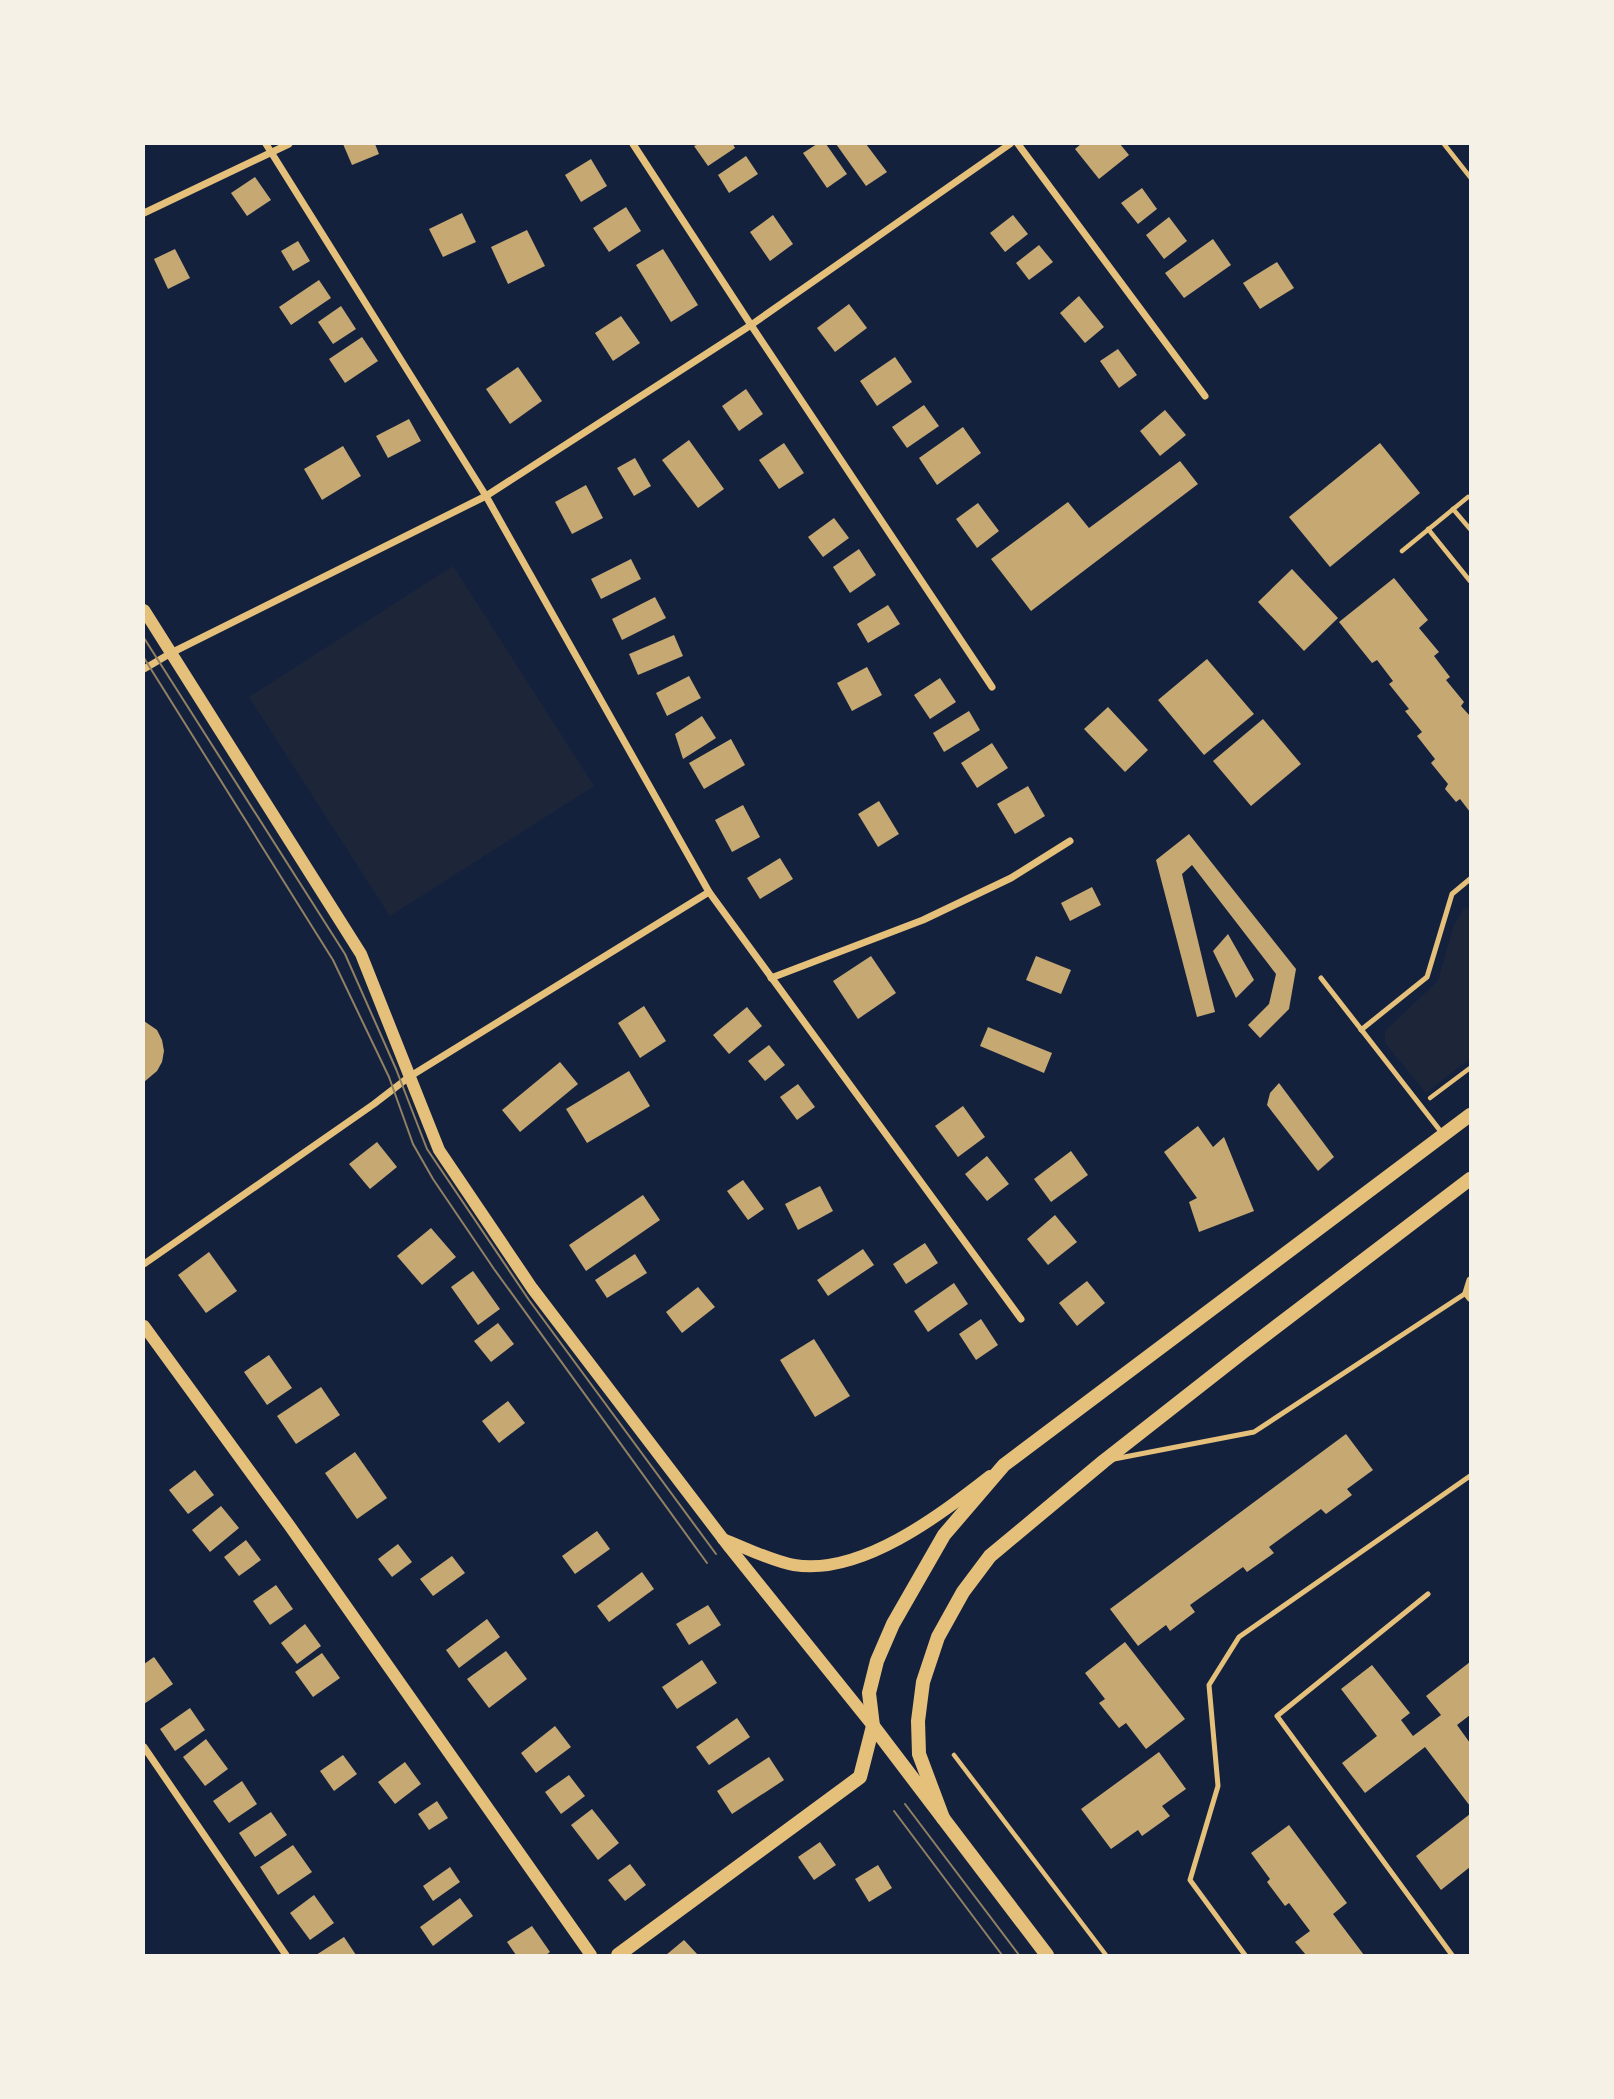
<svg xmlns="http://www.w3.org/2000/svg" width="1614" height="2099" font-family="'Alegreya Sans',sans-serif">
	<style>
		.green { fill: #1d2539 }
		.building { fill: #c6a872 }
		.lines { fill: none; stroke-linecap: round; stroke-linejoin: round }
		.path { stroke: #e5c07b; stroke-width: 4.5 }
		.service { stroke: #e5c07b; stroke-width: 5 }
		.minor { stroke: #e5c07b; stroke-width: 7 }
		.tertiary { stroke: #e5c07b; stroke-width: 12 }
		.secondary { stroke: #e5c07b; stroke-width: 14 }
		.tram { stroke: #918062; stroke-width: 2 }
	</style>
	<rect width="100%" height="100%" fill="#14213d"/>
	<!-- green -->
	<g class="green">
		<path d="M453 566 594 786 390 916 249 697Z"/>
		<path d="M1465 907 1470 910V1058L1426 1093 1385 1043V1031L1438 981 1453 927Z"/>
	</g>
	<!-- building -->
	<g class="building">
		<path d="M343 144H375L379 154 352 165Z"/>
		<path d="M699 144H733L735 148 708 166 694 146Z"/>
		<path d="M817 144H826L847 174 827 188 803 153Z"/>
		<path d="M836 144H866L887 172 866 186Z"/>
		<path d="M1081 144H1120L1129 155 1099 179 1075 149Z"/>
		<path d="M746 156 758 174 729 193 718 175Z"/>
		<path d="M591 159 607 186 581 202 565 175Z"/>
		<path d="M255 177 271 200 247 216 231 193Z"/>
		<path d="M1142 188 1157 209 1138 224 1121 203Z"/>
		<path d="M626 207 641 231 609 252 593 228Z"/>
		<path d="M462 213 476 242 443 257 429 229Z"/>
		<path d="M773 215 793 244 770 261 750 232Z"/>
		<path d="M1013 215 1028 234 1005 252 990 233Z"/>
		<path d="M1169 217 1187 241 1164 259 1146 235Z"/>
		<path d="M527 230 545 266 508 284 491 247Z"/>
		<path d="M1213 239 1231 265 1184 298 1165 273Z"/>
		<path d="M298 241 310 261 293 271 281 251Z"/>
		<path d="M1039 245 1053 262 1029 280 1016 263Z"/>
		<path d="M175 249 190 278 168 289 154 259Z"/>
		<path d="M663 249 698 305 671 322 636 265Z"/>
		<path d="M1277 262 1294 288 1260 309 1243 283Z"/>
		<path d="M319 280 331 298 291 325 279 307Z"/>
		<path d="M1079 296 1104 327 1085 343 1060 313Z"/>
		<path d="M849 304 867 328 835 352 817 328Z"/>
		<path d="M341 306 356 329 333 344 318 322Z"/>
		<path d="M621 316 640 343 613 361 595 333Z"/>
		<path d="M362 337 378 361 345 383 329 359Z"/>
		<path d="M1118 349 1137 375 1119 388 1100 361Z"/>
		<path d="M895 357 912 382 877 406 860 381Z"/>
		<path d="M518 367 542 401 510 424 486 389Z"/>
		<path d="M746 389 763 414 739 431 722 406Z"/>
		<path d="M924 405 939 426 907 448 892 427Z"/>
		<path d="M1165 410 1186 435 1160 456 1140 431Z"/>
		<path d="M409 419 421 441 388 458 376 436Z"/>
		<path d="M963 427 981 453 937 485 919 458Z"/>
		<path d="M689 440 724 489 698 508 662 460Z"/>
		<path d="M784 443 804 473 779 489 759 460Z"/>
		<path d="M1380 443 1420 493 1330 567 1289 517Z"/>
		<path d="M343 446 361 476 322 500 304 469Z"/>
		<path d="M635 458 651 486 634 496 617 468Z"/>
		<path d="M1180 461 1198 484 1031 611 991 559 1068 502 1089 528Z"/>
		<path d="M586 485 603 518 572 534 555 502Z"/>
		<path d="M978 503 999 531 977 548 956 519Z"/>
		<path d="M834 518 849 538 823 557 808 537Z"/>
		<path d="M859 549 876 575 850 593 833 567Z"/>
		<path d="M631 559 641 579 601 599 591 579Z"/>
		<path d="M1292 569 1338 618 1304 651 1258 602Z"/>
		<path d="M1394 578 1428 620 1419 628 1439 652 1434 656 1450 677 1446 680 1464 702 1461 706 1470 716V812L1460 799 1456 802 1445 789 1448 784 1431 763 1435 759 1417 736 1422 732 1405 711 1409 709 1389 684 1393 681 1377 660 1372 663 1339 622Z"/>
		<path d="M655 597 666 618 622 640 612 619Z"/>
		<path d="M888 605 900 624 868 643 857 624Z"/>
		<path d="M674 635 683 656 638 675 629 654Z"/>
		<path d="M1207 659 1254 714 1204 755 1158 700Z"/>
		<path d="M867 667 882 695 852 711 837 683Z"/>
		<path d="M689 676 701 698 667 716 656 693Z"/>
		<path d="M940 678 956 702 930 719 914 695Z"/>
		<path d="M1108 707 1148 750 1125 772 1084 729Z"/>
		<path d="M969 711 980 730 944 752 933 733Z"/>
		<path d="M702 716 716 738 683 759 675 734Z"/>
		<path d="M1263 719 1301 764 1251 806 1213 761Z"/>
		<path d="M731 739 745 765 704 789 689 763Z"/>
		<path d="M992 743 1008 768 977 788 961 763Z"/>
		<path d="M1028 786 1045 816 1015 834 997 804Z"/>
		<path d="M879 801 899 834 878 847 858 814Z"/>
		<path d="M743 805 760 837 732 852 715 820Z"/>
		<path d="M1189 834 1296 969 1289 1009 1260 1038 1248 1025 1269 1004 1276 974 1192 865 1182 874 1215 1012 1197 1017 1156 860Z"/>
		<path d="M780 858 793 879 760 899 747 878Z"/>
		<path d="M1092 887 1101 905 1070 921 1061 903Z"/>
		<path d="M1228 934 1254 980 1236 998 1213 951Z"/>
		<path d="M871 956 896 993 858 1019 833 981Z"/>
		<path d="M1036 956 1071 970 1061 994 1026 980Z"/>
		<path d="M644 1006 666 1041 640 1058 618 1023Z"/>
		<path d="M747 1007 762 1026 729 1054 713 1035Z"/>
		<path d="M144 1021 157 1030 162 1040 164 1051 162 1062 157 1071 144 1082Z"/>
		<path d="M988 1027 1052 1053 1044 1073 980 1046Z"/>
		<path d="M769 1045 785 1065 765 1081 748 1061Z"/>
		<path d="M560 1062 578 1084 520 1132 502 1110Z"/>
		<path d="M629 1071 650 1106 587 1143 566 1109Z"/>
		<path d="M1279 1083 1334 1157 1318 1171 1267 1105 1270 1093Z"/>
		<path d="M798 1084 815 1107 797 1120 780 1097Z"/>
		<path d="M963 1106 985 1137 958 1157 935 1126Z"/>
		<path d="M1198 1126 1213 1147 1224 1137 1254 1211 1199 1232 1189 1202 1197 1198 1164 1152Z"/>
		<path d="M377 1142 397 1167 370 1189 349 1164Z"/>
		<path d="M1071 1151 1088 1175 1051 1202 1034 1179Z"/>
		<path d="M987 1156 1009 1184 987 1201 965 1174Z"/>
		<path d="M743 1180 764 1209 748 1220 727 1191Z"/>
		<path d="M820 1186 833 1211 798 1230 785 1204Z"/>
		<path d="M643 1195 660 1220 586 1271 569 1245Z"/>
		<path d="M1055 1215 1077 1242 1048 1265 1027 1239Z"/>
		<path d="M431 1228 456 1257 422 1285 397 1256Z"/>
		<path d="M925 1243 938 1263 906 1284 893 1264Z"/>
		<path d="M863 1249 874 1265 828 1296 817 1280Z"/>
		<path d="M209 1252 237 1291 206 1313 178 1275Z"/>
		<path d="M635 1254 647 1273 607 1298 595 1280Z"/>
		<path d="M473 1271 500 1309 478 1325 451 1287Z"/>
		<path d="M1087 1281 1105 1303 1077 1326 1059 1303Z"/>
		<path d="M954 1283 968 1304 928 1332 914 1311Z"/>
		<path d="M698 1287 715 1307 682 1333 666 1312Z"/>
		<path d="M981 1319 998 1345 976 1360 959 1334Z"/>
		<path d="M498 1323 514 1344 491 1362 474 1341Z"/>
		<path d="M814 1339 850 1396 815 1417 780 1360Z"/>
		<path d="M269 1355 292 1388 267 1405 244 1372Z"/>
		<path d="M321 1387 340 1415 296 1444 277 1416Z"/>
		<path d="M508 1401 525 1423 499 1443 482 1421Z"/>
		<path d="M1346 1434 1373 1470 1347 1489 1352 1495 1326 1514 1321 1509 1269 1547 1274 1553 1247 1572 1243 1567 1190 1605 1195 1612 1170 1631 1166 1625 1138 1646 1110 1609Z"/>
		<path d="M355 1452 387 1498 357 1519 325 1473Z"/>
		<path d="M195 1470 214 1495 188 1514 169 1490Z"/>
		<path d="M221 1506 239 1528 210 1552 192 1530Z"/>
		<path d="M597 1531 610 1549 575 1574 562 1556Z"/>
		<path d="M246 1540 261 1560 239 1576 224 1557Z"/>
		<path d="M398 1544 412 1562 392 1577 378 1559Z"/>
		<path d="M452 1556 465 1573 433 1596 420 1579Z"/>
		<path d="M642 1572 654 1589 609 1622 597 1606Z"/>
		<path d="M276 1585 293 1609 270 1625 253 1601Z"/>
		<path d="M708 1605 721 1625 689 1645 676 1624Z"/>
		<path d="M487 1619 500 1637 459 1668 446 1650Z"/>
		<path d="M305 1624 321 1646 297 1664 281 1643Z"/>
		<path d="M1125 1642 1185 1719 1146 1749 1126 1723 1119 1728 1099 1703 1105 1699 1085 1673Z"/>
		<path d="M506 1651 527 1679 489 1708 467 1679Z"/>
		<path d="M322 1653 340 1678 313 1697 295 1672Z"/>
		<path d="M154 1657 173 1684 144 1704V1664Z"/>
		<path d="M702 1660 717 1683 677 1709 662 1687Z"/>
		<path d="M1470 1662V1715L1457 1725 1470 1743V1806L1425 1747 1365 1793 1342 1763 1377 1736 1341 1689 1372 1665 1410 1713 1401 1720 1413 1736 1441 1715 1426 1696Z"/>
		<path d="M190 1708 205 1730 175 1751 160 1729Z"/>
		<path d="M737 1718 750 1737 709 1765 696 1747Z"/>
		<path d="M555 1726 571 1747 536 1773 521 1753Z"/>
		<path d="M206 1739 228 1769 205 1786 183 1757Z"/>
		<path d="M1159 1752 1186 1789 1162 1806 1170 1816 1142 1836 1138 1830 1111 1849 1081 1809Z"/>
		<path d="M343 1755 357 1774 334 1791 320 1771Z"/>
		<path d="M769 1757 784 1780 732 1814 717 1791Z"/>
		<path d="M405 1762 421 1784 395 1804 378 1782Z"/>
		<path d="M569 1775 585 1796 561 1814 545 1792Z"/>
		<path d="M242 1781 257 1804 229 1823 213 1801Z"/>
		<path d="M437 1801 448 1818 429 1830 418 1814Z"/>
		<path d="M592 1809 619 1843 598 1860 571 1825Z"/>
		<path d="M271 1812 287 1835 255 1857 239 1833Z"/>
		<path d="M1470 1814V1867L1441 1890 1416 1856Z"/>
		<path d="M1289 1825 1347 1903 1333 1914 1364 1955H1306L1295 1942 1310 1931 1289 1903 1285 1906 1267 1882 1270 1879 1251 1853Z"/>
		<path d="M820 1842 836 1865 814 1880 798 1857Z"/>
		<path d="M293 1845 312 1872 278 1895 260 1867Z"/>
		<path d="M630 1864 646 1885 625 1901 608 1880Z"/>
		<path d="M878 1865 892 1888 869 1902 855 1879Z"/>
		<path d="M450 1867 460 1882 433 1901 423 1886Z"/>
		<path d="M314 1895 334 1923 310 1940 290 1913Z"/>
		<path d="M460 1898 473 1916 433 1946 420 1927Z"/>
		<path d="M532 1926 550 1952 546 1955H516L507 1942Z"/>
		<path d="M344 1937 356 1955H316Z"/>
		<path d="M684 1940 698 1955H666Z"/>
	</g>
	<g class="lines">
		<!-- path -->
		<g class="path">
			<path d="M1444 144 1470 177"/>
			<path d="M1453 509 1470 529"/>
			<path d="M1428 529 1470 581"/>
			<path d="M1402 551 1468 497"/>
			<path d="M1430 1098 1470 1068"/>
			<path d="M954 1755 1106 1955"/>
		</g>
		<!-- service -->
		<g class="service">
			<path d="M1321 978 1442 1133"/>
			<path d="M1361 1030 1427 977 1452 894 1470 879"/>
			<path d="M1114 1459 1254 1432 1466 1293"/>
			<path d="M1428 1594 1277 1716 1452 1955"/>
			<path d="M1245 1955 1190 1880 1218 1786 1209 1685 1239 1637 1470 1476"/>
		</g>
		<!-- minor -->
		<g class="minor">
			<path d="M266 144 486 496 709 892 1021 1319"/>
			<path d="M633 144 751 325 992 687"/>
			<path d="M1018 144 1205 396"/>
			<path d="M144 213 289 144"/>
			<path d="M144 669 171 653 486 496 751 325 1010 144"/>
			<path d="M771 978 923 920 1011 878 1070 841"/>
			<path d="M144 1264 374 1104 409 1077 709 892"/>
			<path d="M1470 1280 1466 1293 1470 1298"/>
			<path d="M144 1747 286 1955"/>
		</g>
		<!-- tertiary -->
		<g class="tertiary">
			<path d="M144 610 361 954 439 1150 532 1288 730 1548 873 1726"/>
			<path d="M144 1326 289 1525 591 1955"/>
			<path d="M723 1539C744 1547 771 1561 794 1565 861 1576 940 1515 990 1476"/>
		</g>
		<!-- secondary -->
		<g class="secondary">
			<path d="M873 1726 1047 1955"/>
			<path d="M943 1818 919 1754 918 1721 923 1682 938 1637 963 1592 990 1556 1104 1461 1243 1352 1470 1179"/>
			<path d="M618 1955 860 1777 873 1726 869 1693 877 1661 893 1624 944 1535 1004 1465 1470 1115"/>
		</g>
		<!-- tram -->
		<g class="tram">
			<path d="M144 638 345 954 396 1069 427 1149 529 1300 716 1554"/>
			<path d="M144 658 333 960 389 1077 413 1144 433 1179 494 1269 707 1563"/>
			<path d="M905 1804 1019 1955"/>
			<path d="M894 1811 1002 1955"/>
		</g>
	</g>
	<!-- border -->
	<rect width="1614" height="2099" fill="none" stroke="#f6f1e7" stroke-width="290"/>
</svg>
